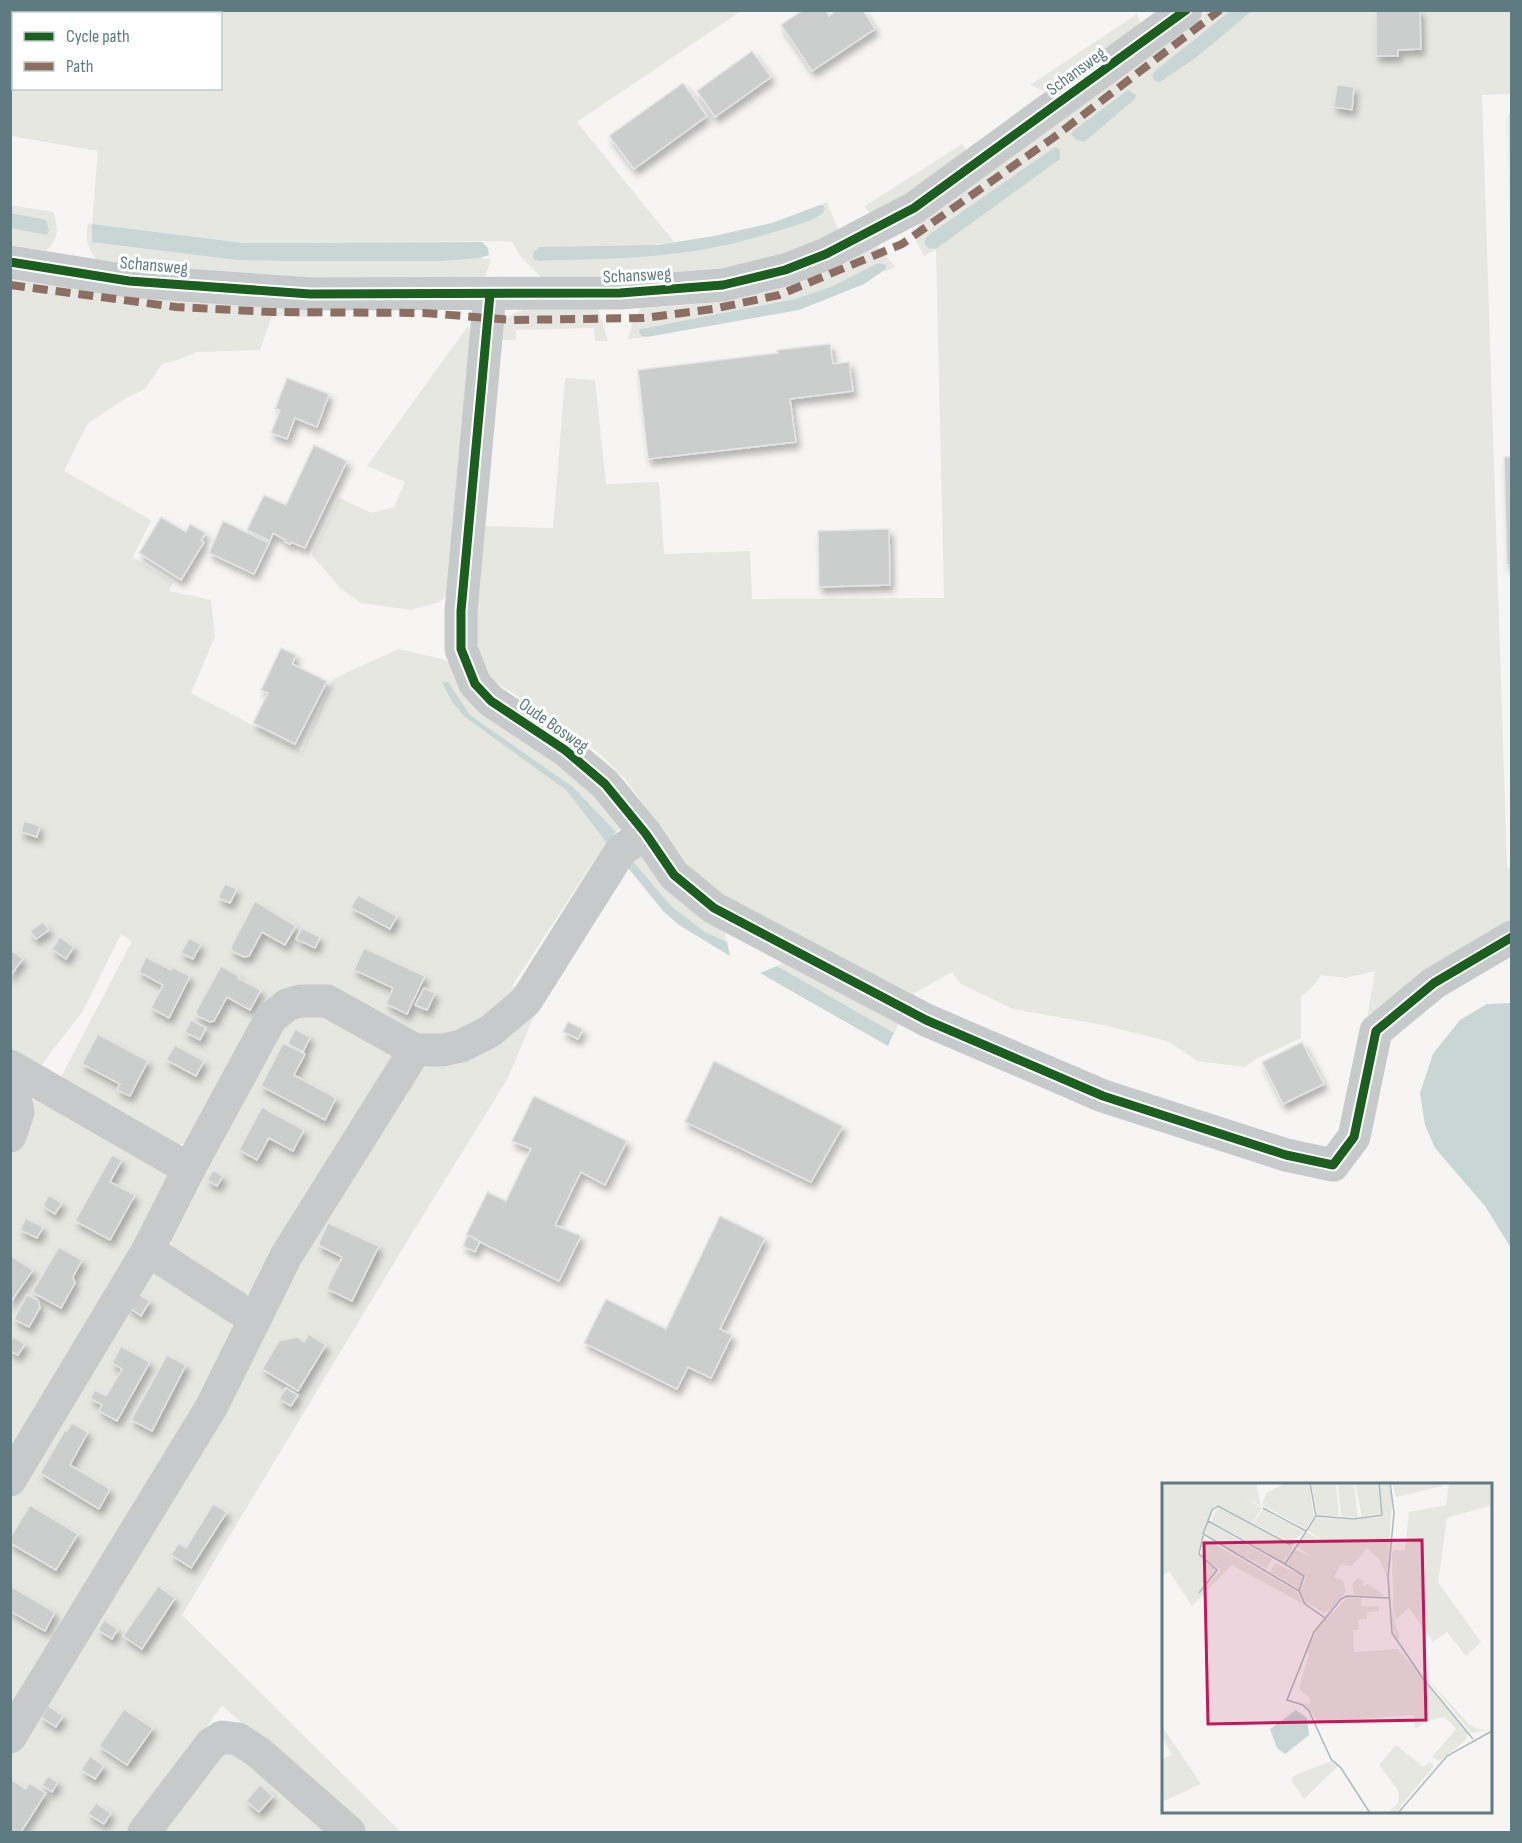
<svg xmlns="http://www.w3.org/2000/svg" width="1522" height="1843" font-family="'Sofia Sans Condensed',sans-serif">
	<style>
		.green { fill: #e6e7e1; fill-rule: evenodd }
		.water { fill: #c8d6d5 }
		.building { fill: #cccece; stroke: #e5e4e4; stroke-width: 1.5; filter: url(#shadow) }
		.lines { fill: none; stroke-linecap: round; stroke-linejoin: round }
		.minor { stroke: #c7caca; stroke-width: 33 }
		.quiet { stroke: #8d6e63; stroke-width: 8; stroke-dasharray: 15 8; stroke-linecap: butt }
		.cycleway-casing { stroke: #fff; stroke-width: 13 }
		.cycleway { stroke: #1b5e20; stroke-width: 9 }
		.labels { text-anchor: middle; stroke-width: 6; stroke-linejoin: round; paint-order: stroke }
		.street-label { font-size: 18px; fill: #5f7b81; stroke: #fff }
		.inset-road { fill: none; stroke: #acb9bc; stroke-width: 1.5 }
		.view { fill: #c2185b; fill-opacity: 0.15; stroke: #c2185b; stroke-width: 3 }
		.inset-edge { fill: none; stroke: #5f7b81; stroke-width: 3 }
	</style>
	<defs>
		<filter id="shadow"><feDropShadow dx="3.5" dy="6" stdDeviation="3" flood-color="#0004"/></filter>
	</defs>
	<rect width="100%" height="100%" fill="#f6f5f4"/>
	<!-- green -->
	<g class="green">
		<path d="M10 11H741L577 122 674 242 540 261 678 253 721 246 822 214 825 210 824 206 820 205 827 202 839 232C801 248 762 263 722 270 665 281 601 278 543 279L520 256 512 242 503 241 244 243 92 224 286 261H444L480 258 491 259 484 280H311L97 260C87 247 85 239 88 223L92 224 98 151 11 136ZM14 14H220V88H14Z"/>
		<path d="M1208 11H1230L1155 71 1197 57 1252 11H1511V94L1482 95 1507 867 1511 869V922L1428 967 1366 1025 1375 971 1346 978 1321 975 1311 988 1301 997V1038L1256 1059 1245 1067 1198 1061 1167 1041 1103 1025 1013 1009 961 984 952 972 913 994 717 891 690 867 625 779 599 753 540 711 491 679 474 639 485 526 553 528 565 378 595 380 606 484 659 482 664 554 750 551 752 599 944 598 936 249 924 256 916 241 918 224ZM1055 147 1060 153 1059 159 936 249 927 236Z"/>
		<path d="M1137 14 1142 28 1048 93 1030 85Z"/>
		<path d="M962 144 967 151 892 203 871 215 865 206Z"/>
		<path d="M10 205 53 212C59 228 59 239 46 251L11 245Z"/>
		<path d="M877 246 896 267 883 272 886 269 878 263 833 286 795 299 640 329 641 336 647 337 628 339 632 324 641 308 686 305 725 300Z"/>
		<path d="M10 277 313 307 318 317 272 316 260 350 197 352 178 360 162 364 145 389 126 398 87 424 64 471 151 520 133 557 173 582 169 591 211 600 215 636 191 693 302 751 333 679 399 649 442 659 451 664 561 758 626 823 616 832 573 787 470 715 448 683 465 717 567 791 606 842 512 986 519 989 485 1025 425 1041 300 991 188 1144H175L58 1083 132 941 121 934 83 1011 36 1072 11 1053Z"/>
		<path d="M598 309 608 341H595L594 328 516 330V340H495C503 323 504 316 523 310Z"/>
		<path d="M468 326 475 340 455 589 439 602 411 610 361 603 340 588 312 555 339 498 372 513 394 507 405 482 367 466Z"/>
		<path d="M640 857H650L722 922 727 942 705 932 671 906 632 860Z"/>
		<path d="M789 960 902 1018 894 1033 777 966Z"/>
		<path d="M538 1006 508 1078 403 1248 182 1615 401 1832H360L222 1705 132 1832H11L10 1750 289 1266 412 1074Z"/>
		<path d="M312 1007 398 1053 250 1293 240 1296 172 1251 171 1238 277 1029Z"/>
		<path d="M24 1083 178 1176 11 1464 10 1150Z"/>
		<path d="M154 1269 229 1320 234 1331 231 1342 11 1722V1494Z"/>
		<path d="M231 1751 336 1832H155L219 1755Z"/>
	</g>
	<!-- water -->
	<g class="water">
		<path d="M1230 11H1252L1197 57 1160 82 1155 81 1152 76 1155 71Z"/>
		<path d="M1128 90 1136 95 1135 99 1084 142 1077 140 1071 135 1073 131Z"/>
		<path d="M1055 147 1060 150V159L936 249 928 248 924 243 927 236Z"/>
		<path d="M820 205 824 206 825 210 822 214 809 221C766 235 723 248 679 253 633 259 586 259 540 261L535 260 533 257 534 252 540 247 658 245 714 236 772 223Z"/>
		<path d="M11 213 46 220 49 230 47 235 11 228Z"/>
		<path d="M92 224 244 243 482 242 488 248 489 255 480 258 444 261H286L238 260 92 242Z"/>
		<path d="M878 263 886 265V269L864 284 799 310 647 337 641 336 639 331 640 329 795 299 833 286Z"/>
		<path d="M442 682H448L470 715 573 787 616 832 606 842 567 791 465 717 452 702Z"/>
		<path d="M632 860 671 906 705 932 727 942 730 956 679 925 663 911 625 864Z"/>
		<path d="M777 966 894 1033 888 1046 760 973Z"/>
		<path d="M1511 1003H1512L1511 1248 1485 1206 1435 1148 1425 1125 1420 1093 1433 1054 1460 1020 1487 1004Z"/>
	</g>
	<!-- building -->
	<g class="building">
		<path d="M803 10H826L829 16 837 10H863L875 29 812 71 781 25Z"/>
		<path d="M1376 10H1420L1421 49 1398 50V56H1376Z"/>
		<path d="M752 51 771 77 715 117 697 91Z"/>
		<path d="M683 83 707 116 634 169 609 136Z"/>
		<path d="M1337 85 1354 87 1352 110 1334 107Z"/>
		<path d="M1509 115H1512V214Z"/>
		<path d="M830 344 833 364 849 362 853 391 790 399 796 442 648 459 638 370 778 353 777 350Z"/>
		<path d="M287 378 329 394 317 427 295 418 287 439 271 433 280 410 275 409Z"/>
		<path d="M314 445 347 461 305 548 291 542 290 544 285 542 286 540 273 533 270 541 247 530 264 495 286 505Z"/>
		<path d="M1504 457H1512V565H1507Z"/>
		<path d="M161 517 186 532 190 524 206 533 201 540 204 542 181 580 139 553Z"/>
		<path d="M223 521 269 543 254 574 209 553Z"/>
		<path d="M889 529 890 585 819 587 818 531Z"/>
		<path d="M281 648 296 655 292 664 327 681 295 744 253 723 268 693 261 690Z"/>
		<path d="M24 821 40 826 37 837 21 832Z"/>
		<path d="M225 884 237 889 230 903 218 898Z"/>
		<path d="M358 895 397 916 390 929 351 908Z"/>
		<path d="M255 901 296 926 285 945 262 932 249 956 244 957 232 951 231 947Z"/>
		<path d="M43 922 49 930 36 939 30 931Z"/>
		<path d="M302 928 320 937 315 948 296 939Z"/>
		<path d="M60 937 74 947 66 959 52 949Z"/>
		<path d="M189 938 201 944 193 959 181 953Z"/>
		<path d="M364 948 425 976 407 1014 386 1004 393 988 354 970Z"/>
		<path d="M10 949 23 959 10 976Z"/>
		<path d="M146 957 171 970 172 967 190 976 169 1018 151 1008 163 985 139 972Z"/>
		<path d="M221 966 239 976 238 978 261 990 250 1010 227 997 214 1021 210 1022 197 1016 196 1011Z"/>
		<path d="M424 988 435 993 427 1010 415 1005Z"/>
		<path d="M191 1020 206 1028 200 1040 185 1032Z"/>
		<path d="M568 1022 583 1029 578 1039 563 1032Z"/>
		<path d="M295 1029 310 1037 303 1052 288 1044Z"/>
		<path d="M98 1034 148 1061 130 1096 117 1090 120 1084 82 1064Z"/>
		<path d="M1302 1042 1324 1084 1283 1104 1262 1062Z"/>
		<path d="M283 1043 305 1054 294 1075 336 1098 325 1120 261 1086Z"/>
		<path d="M175 1045 204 1061 196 1076 166 1060Z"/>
		<path d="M714 1061 843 1126 811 1182 685 1122Z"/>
		<path d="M534 1096 627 1141 605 1185 581 1172 555 1225 581 1236 559 1281 466 1235 488 1191 489 1193 506 1201 531 1149 512 1141Z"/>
		<path d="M262 1107 304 1130 293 1151 269 1138 257 1160 239 1150Z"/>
		<path d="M112 1155 122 1160 110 1182 135 1195 110 1240 75 1221Z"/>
		<path d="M213 1170 223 1176 217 1186 207 1180Z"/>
		<path d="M49 1195 62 1203 55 1214 43 1206Z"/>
		<path d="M720 1216 765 1238 720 1329 732 1335 711 1378 688 1367 677 1389 584 1343 606 1299 666 1329Z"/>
		<path d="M26 1218 43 1227 37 1238 20 1230Z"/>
		<path d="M328 1223 379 1246 352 1301 327 1289 342 1257 318 1245Z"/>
		<path d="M468 1235 480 1241 475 1252 463 1246Z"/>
		<path d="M59 1247 82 1260 73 1277 75 1283 61 1308 32 1292Z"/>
		<path d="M13 1257 33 1270 10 1303V1260Z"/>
		<path d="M135 1292 150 1301 141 1316 127 1306Z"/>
		<path d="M27 1295 38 1300 40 1308 29 1327 14 1319Z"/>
		<path d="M309 1334 326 1345 298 1391 262 1369 279 1341 297 1337 304 1342Z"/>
		<path d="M14 1337 25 1344 18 1355 10 1351V1342Z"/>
		<path d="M121 1346 150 1362 117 1421 99 1411 102 1405 90 1398 95 1390 106 1396 122 1369 112 1363Z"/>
		<path d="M167 1355 186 1365 152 1431 131 1420Z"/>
		<path d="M286 1388 298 1395 291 1406 279 1399Z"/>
		<path d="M72 1423 88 1432 70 1465 110 1489 99 1509 40 1473 65 1430 67 1431Z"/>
		<path d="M213 1504 227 1512 191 1568 171 1555 179 1543 186 1548Z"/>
		<path d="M30 1505 78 1534 56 1570 10 1543V1538Z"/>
		<path d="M10 1586 55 1612 45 1631 10 1611Z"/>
		<path d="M158 1586 175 1598 142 1649 123 1636Z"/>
		<path d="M104 1620 118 1629 112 1639 98 1630Z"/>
		<path d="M48 1706 63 1716 56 1727 41 1717Z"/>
		<path d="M124 1709 153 1728 127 1765 99 1746Z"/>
		<path d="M90 1756 104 1766 95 1779 81 1770Z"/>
		<path d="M48 1776 58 1782 52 1792 42 1785Z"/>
		<path d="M12 1780 26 1789 29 1783 46 1793 21 1832H10V1783Z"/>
		<path d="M260 1785 273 1796 259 1812 246 1801Z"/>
		<path d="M96 1803 111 1813 104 1824 88 1814Z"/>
	</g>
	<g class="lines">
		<!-- minor -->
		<g class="minor">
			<path d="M10 262 129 281 310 294 620 293 723 285 785 270 826 254 914 208 1186 10"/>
			<path d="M490 294 461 611V649L475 684 491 701 565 750 605 784 646 834 674 875 714 908 926 1020 1103 1096 1286 1155 1333 1165 1354 1137 1376 1031 1434 983 1512 937"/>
			<path d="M415 1050H443L461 1046 489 1032 526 1001 621 850 646 834"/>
			<path d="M10 1066 189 1169 271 1018 287 1005 300 1001H327L415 1050 286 1256 212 1406 10 1737"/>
			<path d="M10 1076 18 1112 10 1136"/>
			<path d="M148 1250 254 1319"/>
			<path d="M10 1480 148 1250 189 1169"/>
			<path d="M144 1832 211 1744 222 1737 238 1739 258 1752 349 1832"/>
		</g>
		<!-- quiet -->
		<path class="quiet" d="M10 285 176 307 273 312 425 313 512 320 644 318 713 309 779 295 902 244 1053 138 1220 10"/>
		<!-- cycleway casing -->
		<g class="cycleway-casing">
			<g id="cycleway">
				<path d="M10 262 129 281 310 294 620 293 723 285 785 270 826 254 914 208 1186 10"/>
				<path d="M490 294 461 611V649L475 684 491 701 565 750 605 784 646 834 674 875 714 908 926 1020 1103 1096 1286 1155 1333 1165 1354 1137 1376 1031 1434 983 1512 937"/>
			</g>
		</g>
		<!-- cycleway -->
		<use href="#cycleway" class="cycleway"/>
	</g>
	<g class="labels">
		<!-- street labels -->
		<g class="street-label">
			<text transform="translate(1076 71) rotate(-36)" y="6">Schansweg</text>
			<text transform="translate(154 265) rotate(5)" y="6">Schansweg</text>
			<text transform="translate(637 275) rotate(-3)" y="6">Schansweg</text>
			<text transform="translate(554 725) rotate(35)" y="6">Oude Bosweg</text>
		</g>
	</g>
	<!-- overview -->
	<g transform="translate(1162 1483)">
		<rect width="330" height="330" fill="#f6f5f4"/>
		<path d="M0 0H94L99 23 81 14 100 25 90 40 53 22 36 70 53 86 37 111 59 87 39 73 42 55 134 108 143 122 70 82 30 123 7 88 0 93ZM125 0H147L152 34 144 46 100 22 104 10ZM149 0H174L177 33H156ZM176 0H192L196 35 179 33ZM193 0H215L220 30 200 34ZM217 0H227L230 19 225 94 218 77 205 65 190 83 179 81 172 94 181 97 184 109 164 132 168 126 162 130 145 120 138 109 144 94 126 81 132 66 150 74 134 63 144 49 160 58 146 47 155 35 193 37 221 33ZM230 0H278L281 3 234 14ZM287 0H330V22L285 35 276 99 319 159 304 173 285 149 271 159 247 125 233 137 232 121V137L238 155 235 156 230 143 234 69 231 115 230 69 233 67 243 68 247 29 284 22ZM55 24 132 62 122 80 49 39ZM101 26 142 49 129 60 91 40ZM47 40 110 76 105 86 42 52ZM113 80 141 93 137 106 108 89ZM196 95 202 98 201 104 206 101 223 113 192 112 190 101ZM186 114 199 115V123L217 124V128L205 129V136L196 137 197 147H191L192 169 236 166 306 251 303 258 277 278 270 274 294 246 283 234 267 237 253 246 252 232 157 239 142 220 148 221V215L137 206 147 171 145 167 157 143ZM263 193 306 240 315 246 326 247 309 250ZM0 243 39 301 0 319V276L10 272 0 254ZM234 262 261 284 268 279 272 283 233 330H226L237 319 236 307 217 282ZM169 278 176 283 142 316 129 297 131 293Z" fill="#e6e7e1"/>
		<path d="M134 227 145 235 147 252 123 271 115 265 108 246Z" fill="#c8d6d5"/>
		<path class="inset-road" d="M228 0 232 30 226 94 230 150 260 194 311 256M101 25 144 48M154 33 192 36 220 32 217 0M46 38 123 81M135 59 127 61 56 23 50 27 41 51 137 108 142 93 123 81 154 33 148 0M137 108 143 121 163 135M37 110 55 87 37 71 41 53M208 330 179 285 169 276 147 228 141 222 125 217 152 149 179 116 185 113 227 115M236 330 285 273 330 248"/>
		<path class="view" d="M260 57 264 237 46 241 42 60Z"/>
		<rect width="330" height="330" class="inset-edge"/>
	</g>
	<!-- border -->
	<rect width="1522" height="1843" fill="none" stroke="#5f7b81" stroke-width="24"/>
	<!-- legend -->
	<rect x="12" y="12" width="210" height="78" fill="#ffffff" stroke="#bfcacd" stroke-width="1.5"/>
	<rect x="24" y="32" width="30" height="9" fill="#1b5e20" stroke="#bfcacd" stroke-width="1.5"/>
	<text x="66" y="42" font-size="18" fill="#5f7b81">Cycle path</text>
	<rect x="24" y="62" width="30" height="9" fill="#8d6e63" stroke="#bfcacd" stroke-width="1.5"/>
	<text x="66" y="72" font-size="18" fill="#5f7b81">Path</text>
</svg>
